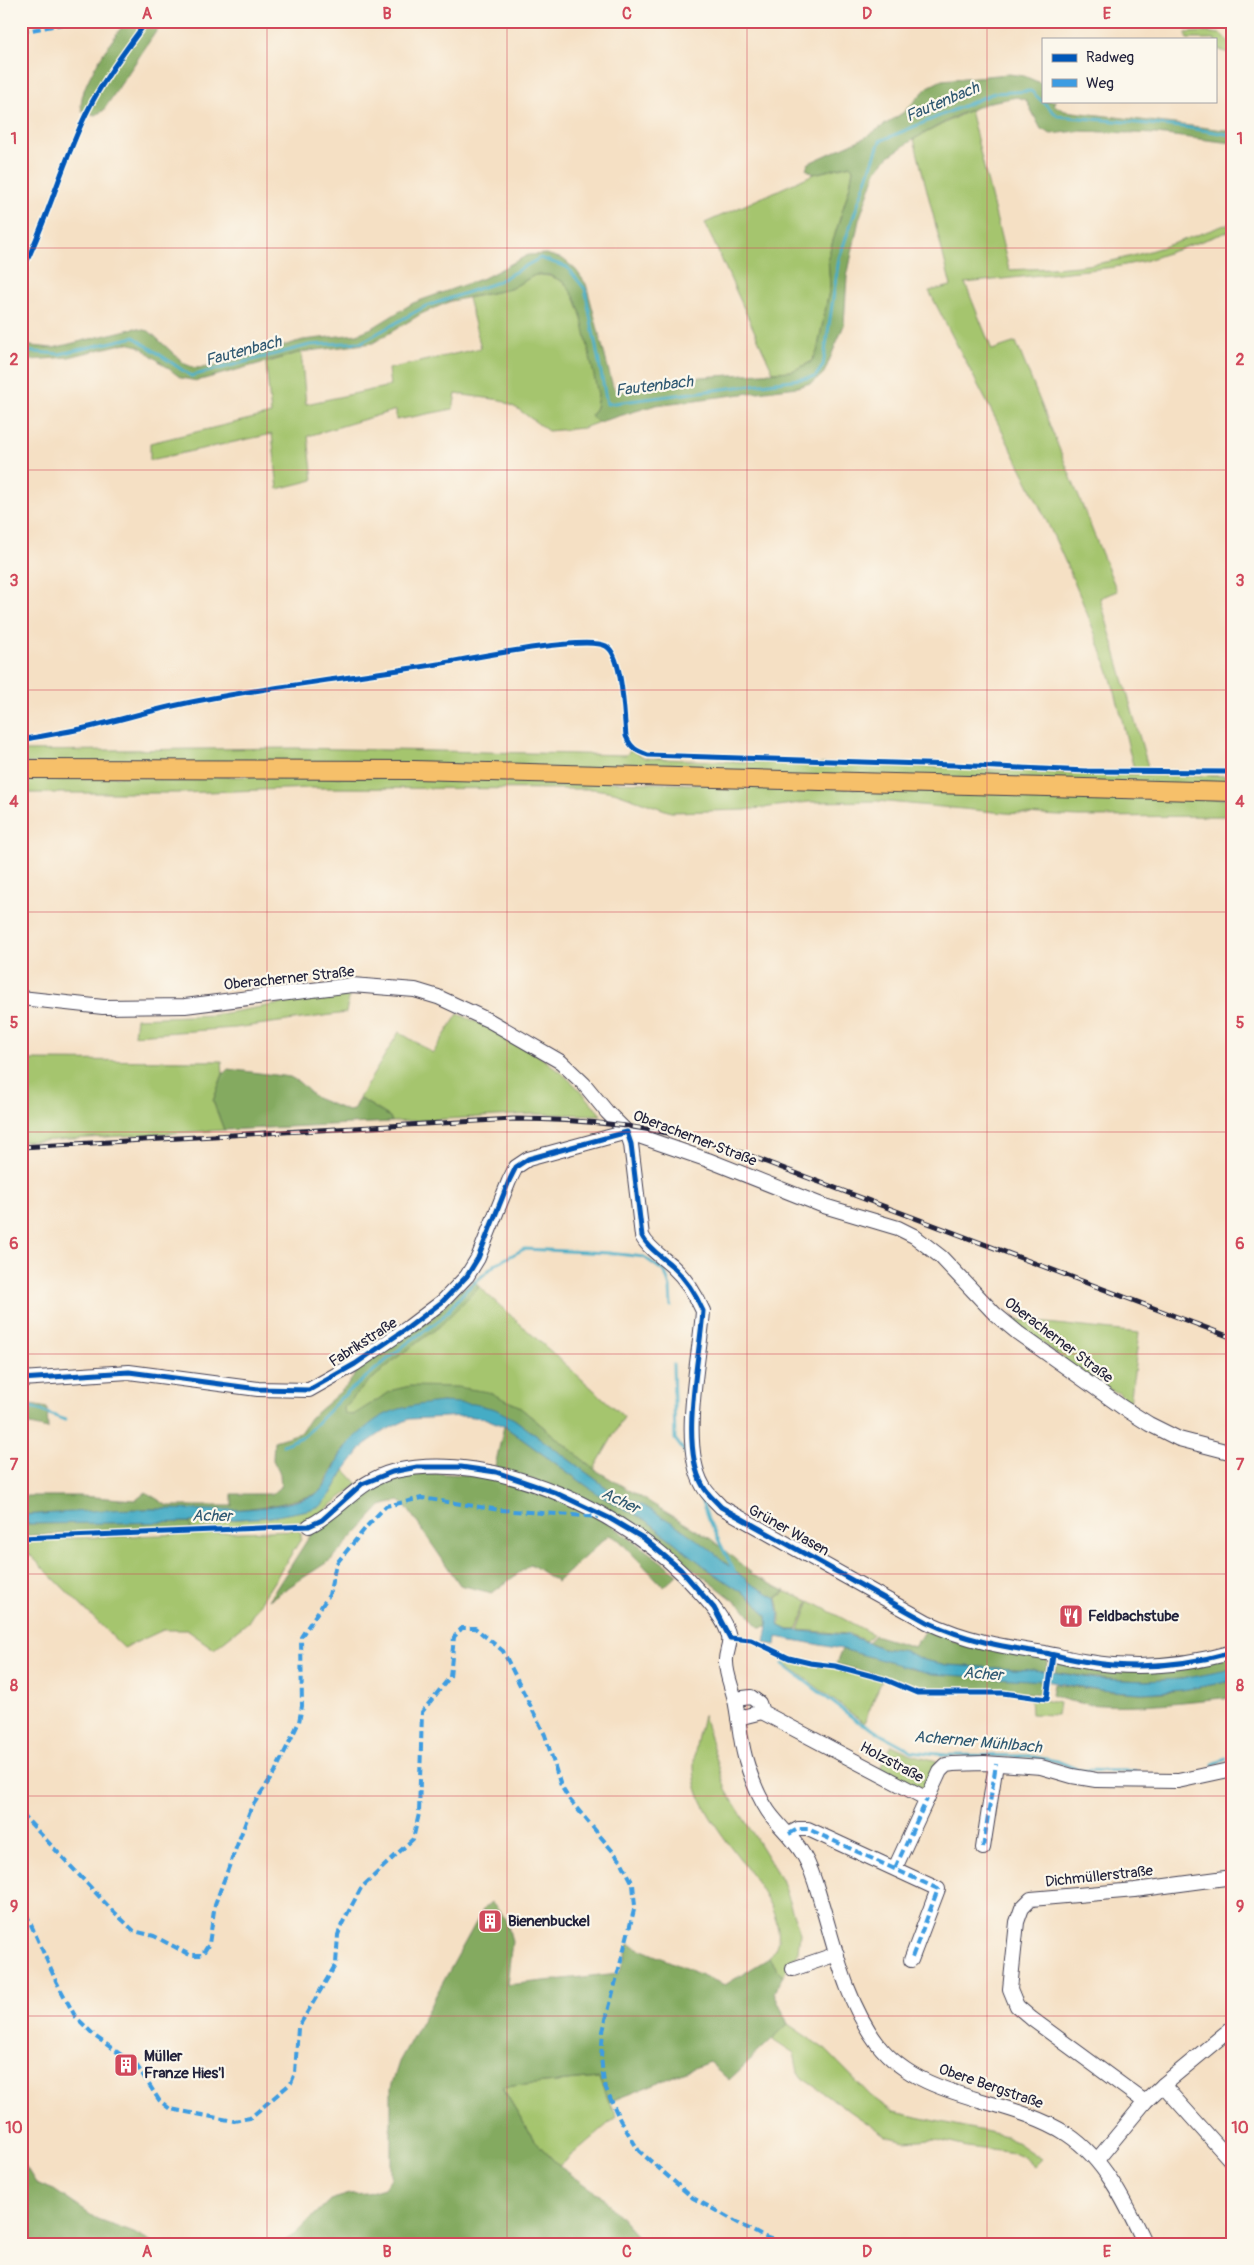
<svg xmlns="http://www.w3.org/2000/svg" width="1254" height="2265" font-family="Pangolin,sans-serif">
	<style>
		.green { fill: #a5c56e; stroke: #647454 }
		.forest { fill: #84aa61; stroke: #53664e }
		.water { fill: #45acc5; stroke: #346780 }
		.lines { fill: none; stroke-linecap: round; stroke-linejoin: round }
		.stream { stroke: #45acc5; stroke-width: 3 }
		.minor-casing { stroke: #423e50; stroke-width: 16 }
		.major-casing { stroke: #423e50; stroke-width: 20 }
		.minor { stroke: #fff; stroke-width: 14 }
		.major { stroke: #f6c06b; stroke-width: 18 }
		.rail-casing { stroke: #22223b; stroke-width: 5 }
		.rail { stroke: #fbf7ec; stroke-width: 3; stroke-dasharray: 9; stroke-linecap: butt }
		.quiet { stroke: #3c9ce2; stroke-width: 4; stroke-dasharray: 8 4; stroke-linecap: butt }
		.cycleway-casing { stroke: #fbf7ec; stroke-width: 8 }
		.cycleway { stroke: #0057b8; stroke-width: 5 }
		.grid { fill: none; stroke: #d1495b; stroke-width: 1; stroke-opacity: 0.55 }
		.labels { text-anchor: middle; stroke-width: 4.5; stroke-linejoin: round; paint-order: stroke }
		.street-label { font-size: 15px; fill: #22223b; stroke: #fbf7ec }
		.poi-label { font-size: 15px; font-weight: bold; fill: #22223b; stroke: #fbf7ec; text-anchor: start }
		.water-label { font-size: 16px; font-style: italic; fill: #305972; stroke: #fbf7ec }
		.neatline { fill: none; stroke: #d1495b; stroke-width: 2 }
		.grid-label { font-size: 16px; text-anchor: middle; font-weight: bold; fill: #d1495b }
	</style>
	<rect width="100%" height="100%" fill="#fbf7ec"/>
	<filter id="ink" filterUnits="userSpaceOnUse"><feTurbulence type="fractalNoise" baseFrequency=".02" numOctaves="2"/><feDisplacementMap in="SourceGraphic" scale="10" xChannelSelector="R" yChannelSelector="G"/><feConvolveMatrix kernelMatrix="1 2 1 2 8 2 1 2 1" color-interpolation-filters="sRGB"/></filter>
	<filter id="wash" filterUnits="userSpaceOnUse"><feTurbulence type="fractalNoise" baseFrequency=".0096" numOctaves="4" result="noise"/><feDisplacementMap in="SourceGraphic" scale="20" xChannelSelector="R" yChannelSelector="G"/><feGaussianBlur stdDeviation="1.12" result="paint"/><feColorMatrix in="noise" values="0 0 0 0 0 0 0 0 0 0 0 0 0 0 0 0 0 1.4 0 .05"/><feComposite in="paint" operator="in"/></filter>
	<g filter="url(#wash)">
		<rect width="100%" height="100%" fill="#f5e0c4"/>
		<!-- green -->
		<g class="green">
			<path d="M1204 32 1221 34 1233 46V55L1215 48V39H1187L1186 33Z"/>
			<path d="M970 110 1009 270C1045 268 1081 268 1116 260 1156 251 1194 236 1233 222V230L1145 261 1115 267 965 283 992 350 1016 342 1117 591 1100 598 1149 770 1134 769C1125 736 1119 700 1107 667 1062 536 992 414 929 291L951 286 914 139Z"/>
			<path d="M851 165 853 169 850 186 828 257 830 286 817 352 811 362 792 371 773 372 705 223 814 174Z"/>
			<path d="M535 275C546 275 555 276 564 283 583 296 593 371 598 395L596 407 591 416 599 422 583 428 548 431 518 409 501 400 456 394 453 409 396 420V410L308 436 313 480 278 489 272 434 150 460V443L271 414 266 363 301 352 306 404 390 386 388 369 481 348 468 298 510 289Z"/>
			<path d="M296 748 626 755 631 750 645 758 711 761 947 767 1063 773 1233 776V787L21 763V751Z"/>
			<path d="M21 776 429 777 1233 799V816L1078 817 1006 813 877 801 809 802 745 810 671 812 614 792 594 789 312 788 181 793H21Z"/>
			<path d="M349 996 346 1013 235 1028 134 1035 136 1018 214 1015 303 1000Z"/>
			<path d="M458 1014C515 1038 564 1065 601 1115L533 1114 392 1122 390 1117 359 1098 399 1032 433 1053Z"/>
			<path d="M21 1060 222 1061 223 1074 213 1101 224 1130 21 1142Z"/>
			<path d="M479 1287 624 1417 594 1469 517 1405 345 1415 344 1408 364 1386 399 1356 440 1326Z"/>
			<path d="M1010 1319 1139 1333 1130 1404 1119 1393 1100 1386Z"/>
			<path d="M345 1470 358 1484 311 1521 191 1530 190 1522 271 1517 331 1494Z"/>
			<path d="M297 1530 301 1533V1539L248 1622 214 1649 187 1630H163L124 1648 21 1546V1540Z"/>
			<path d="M785 1592 809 1601 797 1630H789L780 1626V1611L777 1598Z"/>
			<path d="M810 1601 872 1634 866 1641 849 1634 799 1630Z"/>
			<path d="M787 1659 833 1667 882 1680 864 1723 784 1662Z"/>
			<path d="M1030 1698 1059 1703 1057 1715 1031 1714Z"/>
			<path d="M703 1715 726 1790 781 1879 800 1933 798 1951 783 1976 769 1958C775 1950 780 1941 778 1930 772 1885 713 1837 698 1791 689 1764 697 1742 703 1715Z"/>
			<path d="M892 1745 911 1754 937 1761C934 1770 931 1788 919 1788L880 1768Z"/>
			<path d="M788 2024 826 2050 871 2096 893 2112 1007 2136 1041 2159 1034 2166 1024 2157 1015 2153 967 2147 933 2139 905 2141 886 2136 802 2078 798 2072 794 2053 771 2038Z"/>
			<path d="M599 2078 616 2117 559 2166 534 2140 502 2087Z"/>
		</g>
		<!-- forest -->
		<g class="forest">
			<path d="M126 21H163L103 111 95 115 82 111C75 89 113 39 126 21Z"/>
			<path d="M1009 74 1024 76 1043 84V101H1056L1054 105 1065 111 1233 131V143L1156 134 1078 131 1051 134 1041 129 1026 100 1017 97 990 102 958 115 914 139 889 156 876 171 859 220 847 277 844 325 824 373 814 382 797 387 656 405 599 422 591 416 596 407 598 395 581 314 575 298 565 283 549 275H535L510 289 451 301 421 314 373 343 301 352 197 381 181 378 139 346 126 343 69 357 31 360 21 359V345L53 348 135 328 149 331 185 364 195 368 211 367 303 340 357 334 374 327 413 303 486 277 528 255 546 254 563 259 576 270 586 284 613 387 618 392 629 391 700 377 792 371 811 362 817 352 830 286 828 257 850 186 853 169 850 165 814 174 806 169 809 163 866 137 904 112 928 87 942 80Z"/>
			<path d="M228 1069 290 1077 299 1082 316 1098 348 1111 353 1110 359 1098 390 1117 392 1122 224 1130 213 1101 223 1074Z"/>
			<path d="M475 1280 479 1287 440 1326 399 1356 364 1386 344 1408 345 1414 353 1415 393 1390 410 1386 457 1387 488 1392 517 1405 594 1469 711 1539 755 1576 785 1591 776 1598 750 1583 707 1547 644 1506 607 1488 514 1419 442 1402 344 1448 322 1489 314 1495 275 1505 227 1511 149 1509 21 1515V1496H80L136 1500 146 1492 168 1506H232V1494H272L281 1486 280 1474 273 1460 274 1441 300 1433 310 1418 346 1387 362 1365 429 1321 460 1290Z"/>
			<path d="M21 1403 47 1408 48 1429 21 1423Z"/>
			<path d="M504 1426 602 1497 646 1520 713 1573 754 1600 763 1609 767 1616 768 1626 759 1627 744 1608 688 1565 627 1524 563 1491 495 1466Z"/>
			<path d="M425 1473 492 1476 556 1498 609 1523 678 1574 664 1587 619 1540 609 1535 557 1582 531 1564 492 1593 460 1585 405 1505 399 1501 381 1506 332 1559 269 1600 311 1534 362 1488 394 1478Z"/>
			<path d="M105 1522H190L191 1530H138L21 1536V1524Z"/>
			<path d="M927 1627 958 1643 1048 1658 1046 1671 946 1665 924 1660 905 1651 881 1648 868 1642 874 1635 914 1647Z"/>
			<path d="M842 1649 896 1663 915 1670 1045 1681 1043 1694 963 1688 927 1689 836 1664Z"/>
			<path d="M1233 1657V1669C1174 1686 1115 1682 1055 1672L1057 1659 1091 1665Z"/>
			<path d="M1233 1681V1697C1186 1701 1093 1715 1052 1695L1054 1684C1083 1688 1112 1692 1142 1693 1172 1693 1203 1686 1233 1681Z"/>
			<path d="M491 1902 506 1919 512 1941 507 1985 619 1973 629 1944 725 1985 769 1958 783 1976 774 1992 788 2024 729 2080 709 2062 609 2102 599 2078 502 2087 534 2140 559 2166 600 2195 644 2244H279L295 2234 330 2200 350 2194 367 2193 384 2188 391 2178V2087L399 2062 484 1908Z"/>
			<path d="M21 2159 36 2183 54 2190 98 2220 134 2233 154 2244H21Z"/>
		</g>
		<!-- water -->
		<path class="water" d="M442 1402 474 1404 495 1409 514 1419 607 1488 644 1506 676 1525 707 1547 750 1583 776 1598 779 1613 778 1625 788 1630 848 1635 881 1648 905 1651 924 1660 946 1665 1046 1671 1096 1679 1146 1681 1182 1679 1233 1669V1681L1182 1690 1142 1693 1101 1690 1045 1681 932 1674 842 1649 777 1637 776 1645 765 1643 768 1626 767 1616 754 1600 713 1573 646 1520 602 1497 504 1426 484 1418 463 1416 409 1419 384 1431 364 1445 345 1470 331 1494 321 1506 308 1510 271 1517 190 1522 21 1524V1515C64 1513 107 1509 150 1509 204 1509 260 1515 312 1496 329 1490 334 1463 344 1449 348 1443 354 1438 360 1433 385 1408 408 1406 442 1402Z"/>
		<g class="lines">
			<!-- stream -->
			<g class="stream">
				<path d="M21 351 60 354 134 337 191 376 310 345 362 342 424 307 495 283 540 258 567 267 585 289 607 404 815 377 823 366 839 258 880 141 994 93 1031 91 1058 116 1183 127 1233 135"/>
				<path d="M673 1365 675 1439 686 1454 689 1462"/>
				<path d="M21 1403 65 1420"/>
				<path d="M283 1445 304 1436 341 1398 406 1344 441 1319 466 1290 497 1263 524 1249 609 1253 644 1257 665 1272 670 1287 671 1306"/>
				<path d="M698 1490 708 1519 735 1573"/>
				<path d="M783 1664 857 1721 912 1751 946 1755 1029 1756 1057 1761 1079 1770 1136 1771"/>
				<path d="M1213 1764 1226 1759"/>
			</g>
		</g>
	</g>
	<g filter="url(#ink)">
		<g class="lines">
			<!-- minor casing -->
			<g class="minor-casing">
				<g id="minor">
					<path d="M21 22 23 21"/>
					<path d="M21 998 103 1007 185 1006 352 985 415 990 438 997 490 1021 561 1062 584 1084 607 1112 627 1132 708 1160 824 1206 898 1228 914 1236 941 1257 995 1314 1018 1333 1122 1407 1149 1424 1179 1439 1233 1453"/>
					<path d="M627 1132 631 1144 642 1236C648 1248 662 1257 672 1266 685 1278 696 1295 703 1311 700 1358 679 1445 703 1486 707 1494 715 1500 721 1507L927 1622C965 1640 1003 1647 1045 1653 1060 1656 1074 1660 1089 1662 1137 1670 1187 1665 1233 1652"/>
					<path d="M21 1379 129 1372 258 1389 309 1390 355 1364 409 1327 442 1302 467 1276 478 1258 509 1181 516 1167 528 1159 627 1132"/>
					<path d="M309 1526C343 1509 356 1481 395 1471 494 1448 633 1515 697 1589 708 1601 726 1620 729 1637 731 1645 725 1654 726 1662 726 1675 732 1687 735 1700 739 1719 740 1739 745 1757 750 1775 758 1796 768 1811 779 1827 795 1839 804 1856 813 1871 817 1889 822 1905 836 1952 847 2003 877 2043 922 2102 1008 2096 1067 2134 1105 2159 1126 2204 1145 2244"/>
					<path d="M735 1699 751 1697 759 1703 762 1712 927 1799 940 1771 946 1765 953 1764 984 1763 1041 1767 1072 1776 1096 1780 1178 1781 1233 1769"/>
					<path d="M738 1718 762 1712"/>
					<path d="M789 1834 798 1829H808L938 1889 911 1960"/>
					<path d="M983 1848 996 1764"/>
					<path d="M895 1868 927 1799"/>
					<path d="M793 1969 837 1954"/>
					<path d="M1233 2027 1163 2085 1233 2163"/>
					<path d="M1145 2102 1032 2019 1017 2006 1010 1989 1017 1922 1022 1908 1031 1899 1135 1890 1233 1877"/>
					<path d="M1097 2160 1145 2102 1163 2085"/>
				</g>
			</g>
			<!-- major casing -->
			<g class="major-casing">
				<path id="major" d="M21 769 414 770 1233 792"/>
			</g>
			<!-- minor -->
			<use href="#minor" class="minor"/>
			<!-- major -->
			<use href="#major" class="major"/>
			<!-- rail casing -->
			<g class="rail-casing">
				<path id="rail" d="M21 1147 513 1119C591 1119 658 1127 732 1149L1233 1338"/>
			</g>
			<!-- rail -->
			<use href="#rail" class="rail"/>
			<!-- quiet -->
			<g class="quiet">
				<path d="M21 32 80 21"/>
				<path d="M21 1813 109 1907 134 1931 154 1936 190 1955H202L209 1944 215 1904 251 1808 275 1772 299 1722 302 1706 301 1637 329 1595 336 1564 368 1525 386 1506 422 1498 500 1510 599 1517"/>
				<path d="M789 1834 798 1829H808L938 1889 911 1960"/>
				<path d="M983 1848 996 1764"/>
				<path d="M895 1868 927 1799"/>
				<path d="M21 1902 56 1981 75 2016 96 2037 137 2066 159 2100 170 2109 234 2121 250 2118 291 2083 295 2073 298 2028 336 1964 338 1935 342 1924 361 1888 413 1839 419 1814 422 1712 450 1677 454 1637 462 1628H475L503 1651 545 1735 561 1786 569 1799 621 1861 633 1884 635 1906 603 2031 601 2057 604 2084 620 2120 639 2151 693 2198 762 2236 786 2244"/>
			</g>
			<!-- cycleway casing -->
			<g class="cycleway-casing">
				<g id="cycleway">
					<path d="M21 273C47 222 61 166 86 114 102 81 125 51 147 21"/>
					<path d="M21 740C41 736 61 733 81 729 121 720 161 707 202 700 280 685 359 677 438 664 467 659 585 635 606 646 623 655 624 717 626 736 631 748 636 751 648 755L953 765 1087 771 1233 772"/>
					<path d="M21 1379 129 1372 258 1389 309 1390 355 1364 409 1327 442 1302 467 1276 478 1258 509 1181 516 1167 528 1159 627 1132 631 1144 642 1236C648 1248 662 1257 672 1266 685 1278 696 1295 703 1311 700 1358 679 1445 703 1486 707 1494 715 1500 721 1507L927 1622C965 1640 1003 1647 1045 1653 1060 1656 1074 1660 1089 1662 1137 1670 1187 1665 1233 1652"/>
					<path d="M21 1538 309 1526 322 1520 362 1484 392 1472 417 1467H461L496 1472 554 1492 609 1518 643 1538 680 1569 714 1608 730 1638 751 1640 789 1658 810 1663 835 1666 884 1679 917 1693H1003L1047 1699 1053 1655"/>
				</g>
			</g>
			<!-- cycleway -->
			<use href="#cycleway" class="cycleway"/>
		</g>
	</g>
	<!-- grid -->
	<path class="grid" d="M267 21V2244M507 21V2244M747 21V2244M987 21V2244M21 248H1233M21 470H1233M21 690H1233M21 912H1233M21 1132H1233M21 1354H1233M21 1574H1233M21 1796H1233M21 2016H1233"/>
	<!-- icons -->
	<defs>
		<g id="restaurant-square" transform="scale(1.25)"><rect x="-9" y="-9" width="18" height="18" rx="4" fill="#d1495b" stroke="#fbf7ec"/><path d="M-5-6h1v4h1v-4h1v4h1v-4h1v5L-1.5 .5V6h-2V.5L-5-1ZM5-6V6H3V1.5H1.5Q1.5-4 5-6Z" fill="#fff"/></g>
		<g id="building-square" transform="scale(1.25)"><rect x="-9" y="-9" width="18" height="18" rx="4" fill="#d1495b" stroke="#fbf7ec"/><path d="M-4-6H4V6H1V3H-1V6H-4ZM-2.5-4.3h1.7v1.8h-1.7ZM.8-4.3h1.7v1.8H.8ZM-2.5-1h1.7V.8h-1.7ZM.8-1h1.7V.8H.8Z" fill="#fff"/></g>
	</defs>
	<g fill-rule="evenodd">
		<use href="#restaurant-square" x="1071" y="1616"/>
		<use href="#building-square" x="490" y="1921"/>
		<use href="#building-square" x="126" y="2065"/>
	</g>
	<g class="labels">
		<!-- street labels -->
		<g class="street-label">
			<text transform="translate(289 978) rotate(-6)" y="5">Oberacherner Straße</text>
			<text transform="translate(695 1138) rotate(21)" y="5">Oberacherner Straße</text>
			<text transform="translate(1059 1340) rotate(37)" y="5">Oberacherner Straße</text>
			<text transform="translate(363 1342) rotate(-33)" y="5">Fabrikstraße</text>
			<text transform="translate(789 1530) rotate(29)" y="5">Grüner Wasen</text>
			<text transform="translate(892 1762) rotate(28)" y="5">Holzstraße</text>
			<text transform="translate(1099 1876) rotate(-6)" y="5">Dichmüllerstraße</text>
			<text transform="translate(991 2086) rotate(19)" y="5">Obere Bergstraße</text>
		</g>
		<!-- poi labels -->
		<g class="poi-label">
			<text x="1088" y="1621">Feldbachstube</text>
			<text x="508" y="1926">Bienenbuckel</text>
			<text x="144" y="2061">Müller<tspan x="144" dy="17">Franze Hies'l</tspan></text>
		</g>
		<!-- water labels -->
		<g class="water-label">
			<text transform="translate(942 101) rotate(-23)" y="6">Fautenbach</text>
			<text transform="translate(243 350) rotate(-15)" y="6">Fautenbach</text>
			<text transform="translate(654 385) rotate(-7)" y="6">Fautenbach</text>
			<text transform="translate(621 1500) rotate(26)" y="6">Acher</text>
			<text transform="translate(212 1515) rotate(1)" y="6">Acher</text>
			<text transform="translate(983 1673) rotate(4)" y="6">Acher</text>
			<text transform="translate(978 1741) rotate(5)" y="6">Acherner Mühlbach</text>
		</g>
	</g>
	<!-- margin -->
	<rect width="1254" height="2265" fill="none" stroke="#fbf7ec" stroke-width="55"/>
	<!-- legend -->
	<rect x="1042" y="38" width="175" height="65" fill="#fbf7ec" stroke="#a4a2a5"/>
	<rect x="1052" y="54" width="25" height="8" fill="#0057b8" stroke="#a4a2a5"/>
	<text x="1086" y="62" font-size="15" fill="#22223b">Radweg</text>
	<rect x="1052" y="79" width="25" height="8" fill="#3c9ce2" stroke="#a4a2a5"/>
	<text x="1086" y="88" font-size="15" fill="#22223b">Weg</text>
	<rect x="28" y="28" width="1198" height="2210" class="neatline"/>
	<g class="grid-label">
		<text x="147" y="19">A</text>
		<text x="387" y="19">B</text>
		<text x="627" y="19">C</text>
		<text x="867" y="19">D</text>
		<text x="1107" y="19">E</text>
		<text x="14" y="144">1</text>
		<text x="1240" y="144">1</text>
		<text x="14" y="365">2</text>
		<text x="1240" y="365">2</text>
		<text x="14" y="586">3</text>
		<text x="1240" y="586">3</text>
		<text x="14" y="807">4</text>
		<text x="1240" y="807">4</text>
		<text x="14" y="1028">5</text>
		<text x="1240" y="1028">5</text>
		<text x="14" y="1249">6</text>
		<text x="1240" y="1249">6</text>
		<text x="14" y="1470">7</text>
		<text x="1240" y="1470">7</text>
		<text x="14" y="1691">8</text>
		<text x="1240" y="1691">8</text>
		<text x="14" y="1912">9</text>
		<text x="1240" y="1912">9</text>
		<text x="14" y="2133">10</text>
		<text x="1240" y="2133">10</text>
		<text x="147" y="2257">A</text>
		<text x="387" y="2257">B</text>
		<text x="627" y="2257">C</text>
		<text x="867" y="2257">D</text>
		<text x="1107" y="2257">E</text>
	</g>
</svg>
